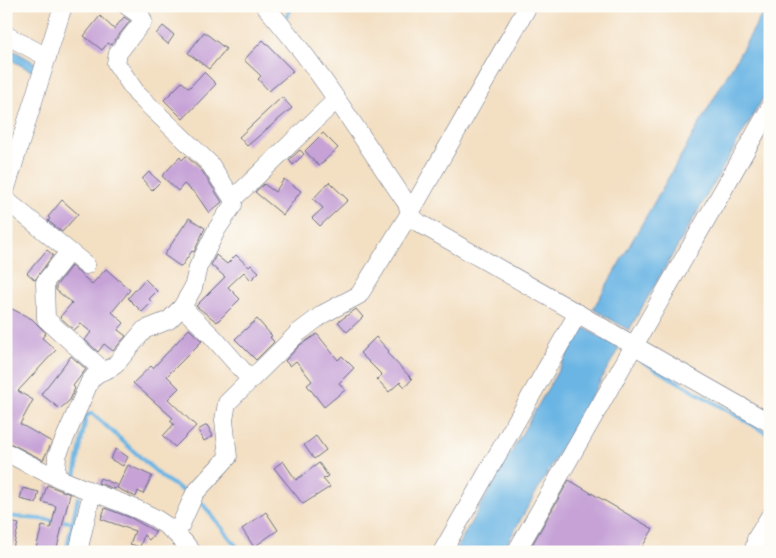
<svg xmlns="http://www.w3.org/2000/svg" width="776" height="558" font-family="Pangolin,sans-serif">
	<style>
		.water { fill: #6bb5e4; stroke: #4372a1 }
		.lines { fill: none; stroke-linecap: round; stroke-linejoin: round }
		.stream { stroke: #6bb5e4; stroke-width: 4 }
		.building { fill: #c6a2d7 }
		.minor-casing { stroke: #676d81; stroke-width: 19 }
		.minor { stroke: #fff; stroke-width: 18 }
	</style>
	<rect width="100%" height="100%" fill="#fdfcf7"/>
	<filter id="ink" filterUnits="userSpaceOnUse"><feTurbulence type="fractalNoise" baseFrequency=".02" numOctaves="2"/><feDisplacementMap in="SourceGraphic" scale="10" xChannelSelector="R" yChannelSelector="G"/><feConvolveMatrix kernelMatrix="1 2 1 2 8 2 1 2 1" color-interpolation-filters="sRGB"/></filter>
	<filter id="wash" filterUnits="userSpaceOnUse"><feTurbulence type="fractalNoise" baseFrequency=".0096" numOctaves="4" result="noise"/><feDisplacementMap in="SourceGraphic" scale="20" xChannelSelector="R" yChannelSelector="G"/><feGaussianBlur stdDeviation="1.12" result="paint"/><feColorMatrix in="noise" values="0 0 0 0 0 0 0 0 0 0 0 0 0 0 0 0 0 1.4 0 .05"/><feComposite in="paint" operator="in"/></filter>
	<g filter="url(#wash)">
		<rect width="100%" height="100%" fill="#f3dfc2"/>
		<!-- water -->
		<g class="water">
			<path d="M767 6H770V86L629 330 593 309Z"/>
			<path d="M6 46 37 64 33 72 6 57Z"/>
			<path d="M583 327 619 348 502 552H454Z"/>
		</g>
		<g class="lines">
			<!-- stream -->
			<g class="stream">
				<path d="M287 16 292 6"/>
				<path d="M640 360 770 435"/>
				<path d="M75 477 86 416 92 413 163 478 188 494"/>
				<path d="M202 503 241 552"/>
				<path d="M6 516 72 522"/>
				<path d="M66 552 78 498"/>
			</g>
		</g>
		<g id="blocks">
			<!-- building -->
			<g class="building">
				<path d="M100 16 114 29 124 17 130 21 111 45 108 43 102 50 84 36Z"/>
				<path d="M163 26 174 35 168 44 156 34Z"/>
				<path d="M204 32 226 49 209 69 188 53Z"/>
				<path d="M263 40 293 71 269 91 258 79 261 76 244 60Z"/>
				<path d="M204 72 216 84 183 119 164 100 182 82 189 88Z"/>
				<path d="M282 97 292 108 247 146 239 137Z"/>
				<path d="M323 133 338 148 319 166 305 151Z"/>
				<path d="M300 150 304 154 293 165 289 160Z"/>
				<path d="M186 156 202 171 222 202 209 213 196 194 184 184 178 191 162 176 180 157 182 160Z"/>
				<path d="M149 172 160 182 152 190 142 179Z"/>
				<path d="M284 179 301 191 283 215 255 192 264 184 275 192Z"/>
				<path d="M329 182 348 200 320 226 312 218 323 208 313 199Z"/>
				<path d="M62 200 78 214 62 232 48 221 50 219 48 217Z"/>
				<path d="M189 218 205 228 194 252 192 251 181 267 164 255Z"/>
				<path d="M47 250 53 255 35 280 27 273Z"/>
				<path d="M216 255 227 264 236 255 249 267 251 265 259 272 251 280 244 272 228 287 240 299 217 322 196 306 225 277 211 265Z"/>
				<path d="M71 266 92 284 106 269 130 290 112 312 124 323 118 330 126 336 113 351 104 344 98 352 85 340 91 332 81 324 74 330 60 317 72 303 56 290V286Z"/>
				<path d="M145 279 157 291 149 299 152 302 142 312 128 298Z"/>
				<path d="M6 306 32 319 46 333 42 338 56 350 18 391 33 400 20 424 52 442 43 460 6 441Z"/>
				<path d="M356 309 363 317 347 332 338 322Z"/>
				<path d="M257 319 272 336 270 337 274 342 256 360 235 339Z"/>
				<path d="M189 329 202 341 167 376 179 388 168 399 196 426 175 447 163 436 174 424 170 421 173 418 133 383 151 366 153 368Z"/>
				<path d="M317 334 338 360 342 356 354 368 339 383 345 390 324 407 307 385 312 381 296 361 290 366 285 361 300 345Z"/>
				<path d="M376 337 389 351 387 353 412 379 405 387 400 382 389 392 377 379 382 375 360 353Z"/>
				<path d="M71 356 86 369 73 386 75 388 70 400 60 409 41 394Z"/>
				<path d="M207 425 213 436 204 441 198 430Z"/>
				<path d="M316 436 326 450 314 459 304 445Z"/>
				<path d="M116 449 128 457 123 466 110 459Z"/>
				<path d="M283 461 296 480 319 463 328 476 323 479 330 487 303 504 274 468Z"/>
				<path d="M128 465 152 476 143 494 138 491 136 497 117 488Z"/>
				<path d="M100 478 117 485 115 489 98 483Z"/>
				<path d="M569 480 653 529 639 552H528Z"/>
				<path d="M47 485 70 494 56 552H35L42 526 51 528 56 506 42 502Z"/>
				<path d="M23 488 39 492 36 503 20 499Z"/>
				<path d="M105 508 131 518 156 532 149 540 144 535 140 547 130 544 135 531 101 519Z"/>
				<path d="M266 512 278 530 254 547 242 529Z"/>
				<path d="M6 521 19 524 12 552H6Z"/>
			</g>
		</g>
	</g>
	<g filter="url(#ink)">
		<use href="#blocks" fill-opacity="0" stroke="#676d81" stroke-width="1"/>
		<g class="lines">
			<!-- minor casing -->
			<g class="minor-casing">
				<g id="minor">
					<path d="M265 6C318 66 361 137 406 202L413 218 419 223 770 423"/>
					<path d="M6 35 47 57"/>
					<path d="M6 188 63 6"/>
					<path d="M233 199 336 100"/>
					<path d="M6 200 86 265"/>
					<path d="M69 252 45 282 46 319 97 365 99 371"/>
					<path d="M182 307 213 337 250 379"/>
					<path d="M6 452C34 468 63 481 93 492 133 508 165 515 192 552"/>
					<path d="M56 476 57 456 90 381C99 368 107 373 116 364L144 330 169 320 182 307 193 288 198 267 217 229 233 205V199L210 164 137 94 116 63 118 53 143 21 141 16 127 6"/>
					<path d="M177 533 195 493 228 457 224 420 227 403 298 333 323 314 359 295 410 213 528 6"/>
					<path d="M78 552 92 492"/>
					<path d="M442 552 578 313"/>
					<path d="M516 552 770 108"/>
					<path d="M754 552 756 539 770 516"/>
				</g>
			</g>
			<!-- minor -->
			<use href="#minor" class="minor"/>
		</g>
	</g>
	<!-- margin -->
	<rect width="776" height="558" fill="none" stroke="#fdfcf7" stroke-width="25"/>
</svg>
